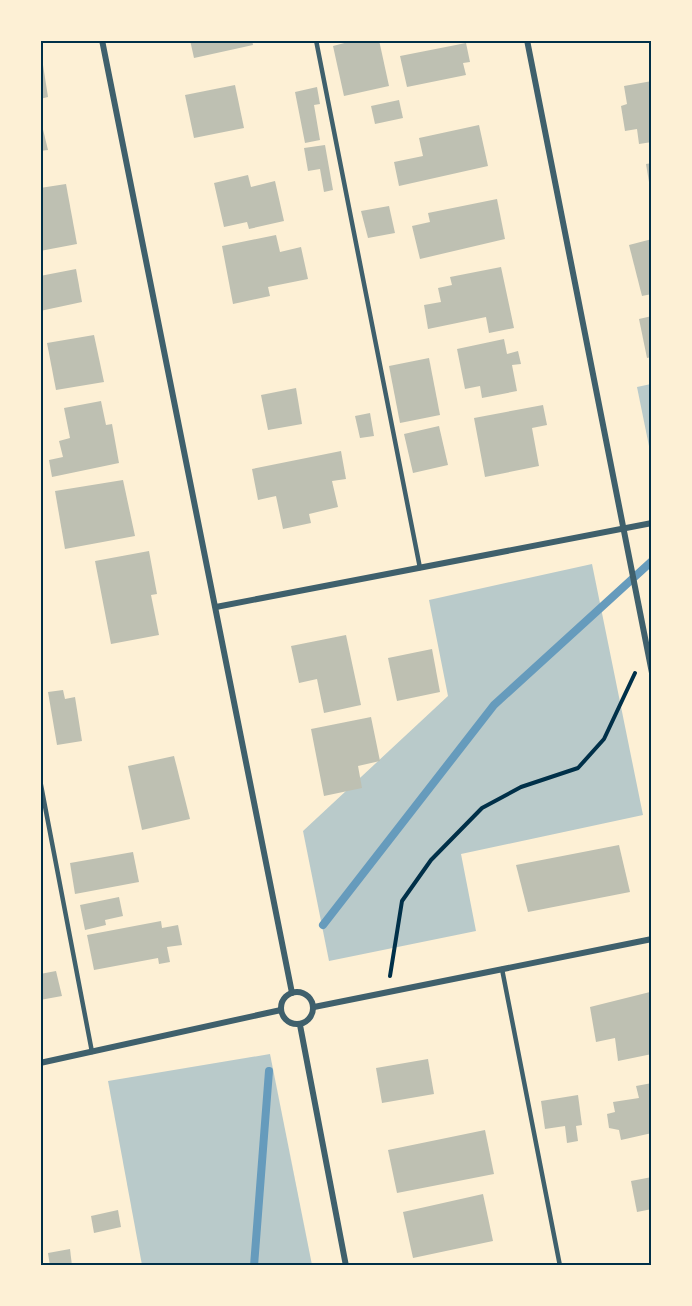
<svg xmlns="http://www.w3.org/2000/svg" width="692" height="1306" font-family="'Exo 2',sans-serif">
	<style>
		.green { fill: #b9caca }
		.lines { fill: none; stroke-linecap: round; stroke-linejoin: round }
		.stream { stroke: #669bbc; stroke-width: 8 }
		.building { fill: #bec0b2 }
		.path { stroke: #003049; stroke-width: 4 }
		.service { stroke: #3f606c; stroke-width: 4.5 }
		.minor { stroke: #3f606c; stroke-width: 6 }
		.neatline { fill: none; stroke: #003049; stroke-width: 2 }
	</style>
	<rect width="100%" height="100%" fill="#fdf0d5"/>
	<!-- green -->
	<g class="green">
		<path d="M651 384H652L651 456 637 387Z"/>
		<path d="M592 564 643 815 461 854 476 931 329 961 303 831 448 696 429 600Z"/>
		<path d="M270 1054 312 1265H142L108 1081Z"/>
	</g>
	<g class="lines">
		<!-- stream -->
		<g class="stream">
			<path d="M323 925 494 705 652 561"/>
			<path d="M254 1266 269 1071"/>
		</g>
	</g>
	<!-- building -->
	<g class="building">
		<path d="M190 40H252L253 45 194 58Z"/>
		<path d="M356 40H379L389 86 344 96 333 46Z"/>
		<path d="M466 43 470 62 463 63 466 75 407 87 400 56Z"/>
		<path d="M43 65 48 97 40 99V66Z"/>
		<path d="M652 81V142L639 144 637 129 625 131 621 106 627 104 624 86Z"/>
		<path d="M235 85 244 128 194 138 185 95Z"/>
		<path d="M317 87 320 104 314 105 320 140 305 143 295 92Z"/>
		<path d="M399 100 403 118 375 124 371 106Z"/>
		<path d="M40 117 48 150 40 151Z"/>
		<path d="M479 125 488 166 399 186 394 162 423 156 419 138Z"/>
		<path d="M325 145 333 190 324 192 320 169 308 171 304 148Z"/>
		<path d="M652 163V188H650L646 164Z"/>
		<path d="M248 175 251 187 275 181 284 221 249 229 247 222 224 227 214 183Z"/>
		<path d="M66 184 77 244 40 251V188Z"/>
		<path d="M497 199 505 239 420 259 412 226 430 222 428 213Z"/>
		<path d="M389 206 395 233 368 238 361 211Z"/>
		<path d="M276 235 280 252 301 247 308 279 268 287 270 296 233 304 222 246Z"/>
		<path d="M652 239V294L642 296 629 245Z"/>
		<path d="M501 267 514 328 489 333 486 317 428 329 424 305 441 302 438 288 452 285 450 277Z"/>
		<path d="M76 269 82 302 40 311V276Z"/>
		<path d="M652 316V357L647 358 639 319Z"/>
		<path d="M94 335 104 382 56 390 47 343Z"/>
		<path d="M504 339 507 354 518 351 521 364 512 365 517 391 482 398 480 386 465 389 457 349Z"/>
		<path d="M429 358 440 415 400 423 389 366Z"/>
		<path d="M296 388 302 424 268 430 261 395Z"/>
		<path d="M101 401 106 425 112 424 119 463 52 477 49 460 63 457 59 441 70 438 64 408Z"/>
		<path d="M543 405 547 425 532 428 539 466 485 477 474 418Z"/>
		<path d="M370 413 374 436 360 438 355 416Z"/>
		<path d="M439 426 448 465 413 473 404 434Z"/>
		<path d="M341 451 346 479 332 481 338 507 309 514 311 523 283 529 276 496 258 500 252 469Z"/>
		<path d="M123 480 135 536 65 549 55 491Z"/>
		<path d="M149 551 157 594 151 595 159 635 111 644 95 561Z"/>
		<path d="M346 635 361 705 324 713 317 679 299 683 291 646Z"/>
		<path d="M432 649 440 692 397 701 388 658Z"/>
		<path d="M63 690 65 699 75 697 82 741 57 745 48 692Z"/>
		<path d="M371 717 380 761 358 766 362 788 324 796 311 729Z"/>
		<path d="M174 756 190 819 142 830 128 766Z"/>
		<path d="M619 845 630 892 528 912 516 865Z"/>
		<path d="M133 852 139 882 75 894 70 863Z"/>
		<path d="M119 897 123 916 105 920 106 925 85 930 80 905Z"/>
		<path d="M161 921 162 928 178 925 182 945 167 947 170 962 159 964 158 958 94 970 87 935Z"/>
		<path d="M56 971 62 996 40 1000V974Z"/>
		<path d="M650 992 652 1054 618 1061 615 1038 596 1042 590 1007Z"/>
		<path d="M428 1059 434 1094 382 1103 376 1068Z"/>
		<path d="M652 1083V1133L621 1140 619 1130 609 1128 607 1114 615 1112 613 1102 639 1098 636 1086Z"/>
		<path d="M578 1095 582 1125 576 1126 578 1141 567 1143 565 1126 545 1129 541 1101Z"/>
		<path d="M485 1130 494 1174 397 1193 388 1150Z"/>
		<path d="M652 1177V1209L637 1212 631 1181Z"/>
		<path d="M483 1194 493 1241 413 1258 403 1212Z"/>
		<path d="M118 1210 121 1227 94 1233 91 1216Z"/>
		<path d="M70 1249 72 1266H50L48 1253Z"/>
	</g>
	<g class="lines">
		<!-- path -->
		<path class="path" d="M390 976 402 901 431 860 482 808 521 787 578 768 604 739 635 673"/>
		<!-- service -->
		<g class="service">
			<path d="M316 40 420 568"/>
			<path d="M40 780 92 1052"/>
			<path d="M502 969 560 1266"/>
		</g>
		<!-- minor -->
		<g class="minor">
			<path d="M102 40 292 993"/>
			<path d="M527 40 652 673"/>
			<path d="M216 607 652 523"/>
			<circle cx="297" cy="1008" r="16"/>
			<path d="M314 1007 652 939"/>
			<path d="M300 1025 346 1266"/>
			<path d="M40 1063 281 1010"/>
		</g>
	</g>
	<!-- border -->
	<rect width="692" height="1306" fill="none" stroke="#fdf0d5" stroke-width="84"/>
	<rect x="42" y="42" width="608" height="1222" class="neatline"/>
</svg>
